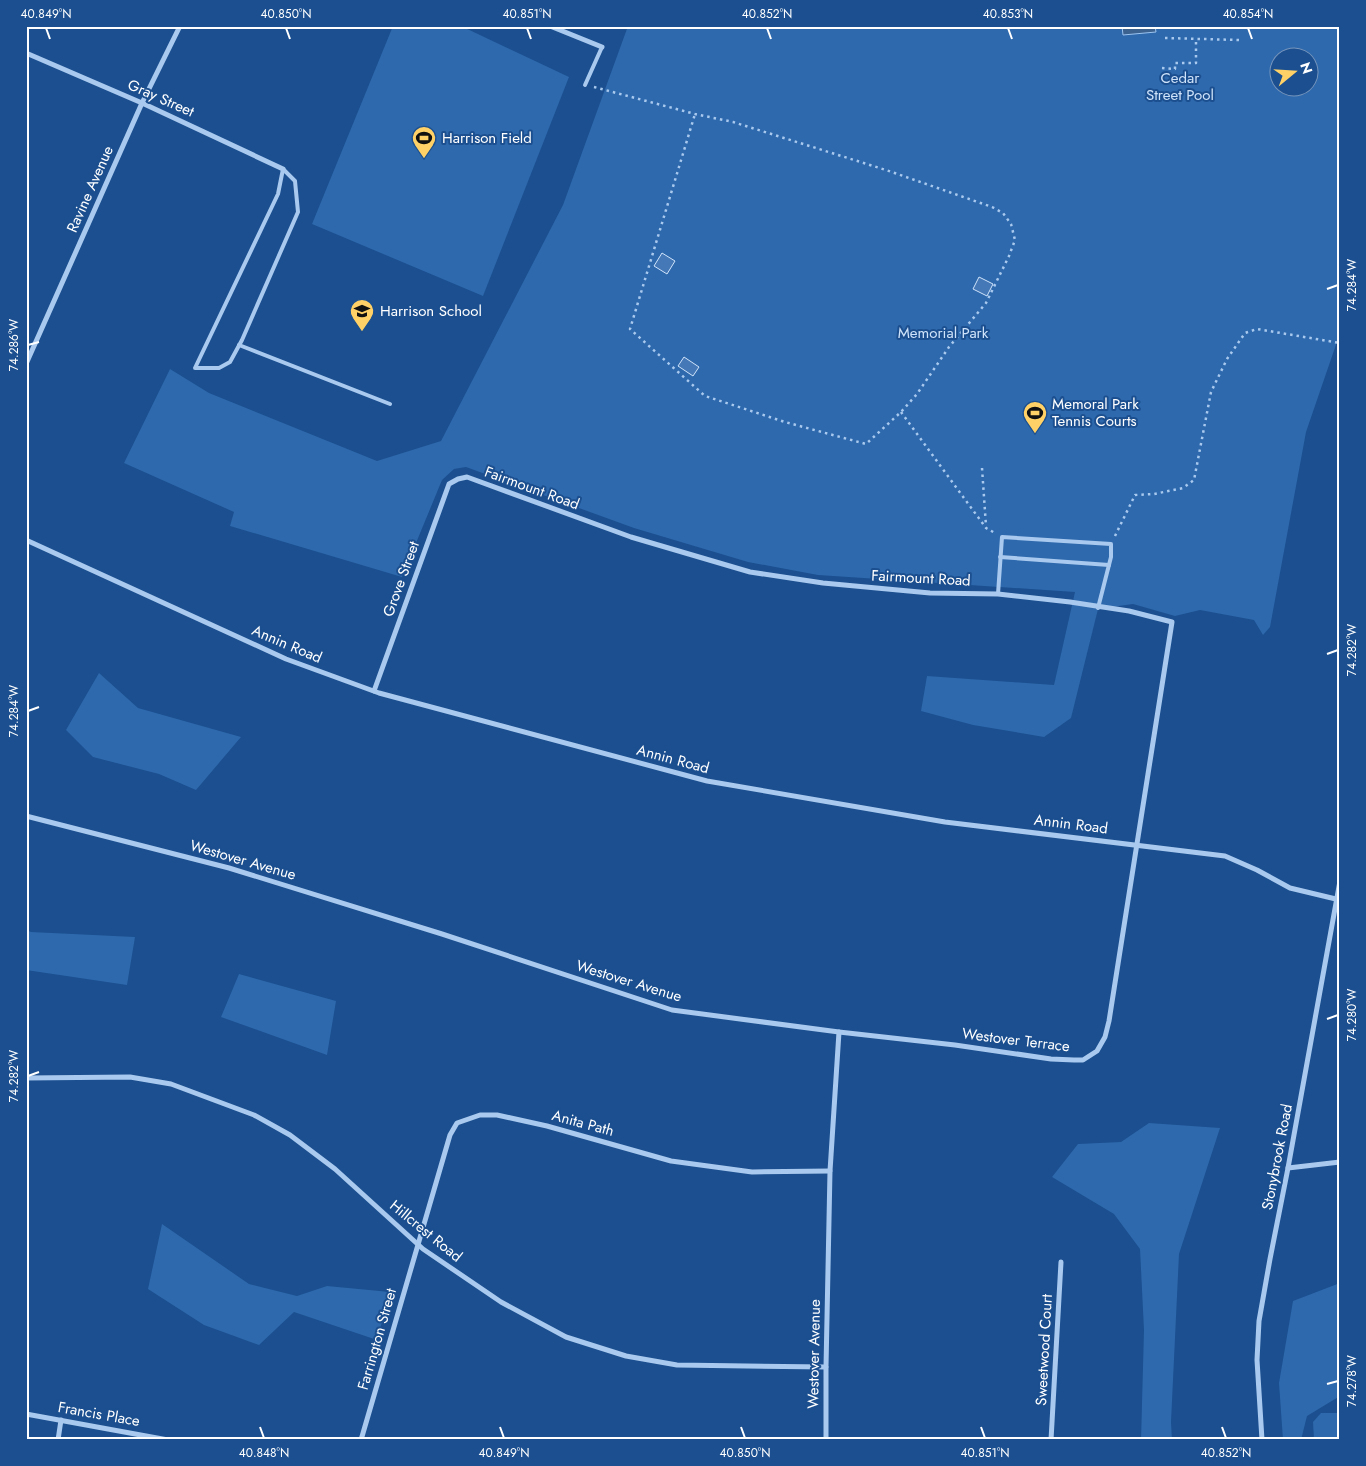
<svg xmlns="http://www.w3.org/2000/svg" width="1366" height="1466" font-family="Jost,sans-serif">
	<style>
		.green { fill: #2e69ad; fill-rule: evenodd }
		.water { fill: #3c6290; stroke: #9cc4f0 }
		.building { fill: #4478b7; stroke: #cfe3fa }
		.lines { fill: none; stroke-linecap: round; stroke-linejoin: round }
		.path { stroke: #a9c9ee; stroke-width: 2.5; stroke-dasharray: 2.5 4; stroke-linecap: butt }
		.service { stroke: #a9c9ee; stroke-width: 4 }
		.minor { stroke: #a9c9ee; stroke-width: 5 }
		.ticks { fill: none; stroke: #fff; stroke-width: 2 }
		.labels { text-anchor: middle; stroke-width: 4; stroke-linejoin: round; paint-order: stroke }
		.park-label { font-size: 15px; fill: #cfe3fa; stroke: #1b4f8f }
		.street-label { font-size: 15px; fill: #fff; stroke: #1b4f8f }
		.poi-label { font-size: 15px; fill: #fff; stroke: #1b4f8f; text-anchor: start }
		.neatline { fill: none; stroke: #fff; stroke-width: 2 }
		.ticks-label { font-size: 12px; text-anchor: middle; fill: #fff }
	</style>
	<rect width="100%" height="100%" fill="#1b4f8f"/>
	<!-- green -->
	<g class="green">
		<path d="M393 26H461L569 77 483 296 312 224Z"/>
		<path d="M628 26H1340V333L1306 432 1270 627 1263 635 1254 620 1200 610 1175 616 1133 604 1098 609 1071 718 1044 737 973 725 921 711 927 676 1054 685 1075 592 818 575 748 562 634 528 466 467 454 469 442 480 402 577 230 526 234 512 124 463 170 369 209 393 377 461 441 441 563 205ZM1278 58H1308V88H1278Z"/>
		<path d="M99 673 138 708 241 737 196 790 159 774 93 757 66 730Z"/>
		<path d="M26 930 31 932 135 937 127 985 26 970Z"/>
		<path d="M239 974 336 1001 327 1055 221 1017Z"/>
		<path d="M1149 1123 1220 1128 1179 1254 1171 1422 1172 1440H1141L1144 1330 1140 1249 1114 1214 1052 1177 1078 1144 1121 1142Z"/>
		<path d="M162 1224 249 1284 297 1296 327 1286 390 1292 377 1340 294 1312 259 1345 204 1325 148 1289Z"/>
		<path d="M1340 1283V1396L1307 1416 1301 1440H1283L1279 1383 1293 1301Z"/>
		<path d="M1321 1413H1340V1440H1314L1313 1422Z"/>
	</g>
	<!-- water -->
	<path class="water" d="M1122 26H1155L1156 32 1123 35Z"/>
	<!-- building -->
	<g class="building">
		<path d="M662 253 675 261 667 274 654 266Z"/>
		<path d="M979 277 993 284 987 296 973 289Z"/>
		<path d="M684 357 699 367 693 376 678 366Z"/>
	</g>
	<g class="lines">
		<!-- path -->
		<g class="path">
			<path d="M1165 38 1239 40"/>
			<path d="M1162 68 1175 69V63H1196V39"/>
			<path d="M594 87 695 114 733 122 886 170 992 207 1003 213 1011 224 1015 240 1009 256 986 303 949 347 917 394 901 412 866 444 785 422 705 396 630 329 695 114"/>
			<path d="M901 412 986 528 995 533"/>
			<path d="M982 468 986 526"/>
			<path d="M1115 536 1135 495 1154 494 1183 488 1194 480 1211 392 1227 359 1245 333 1257 329 1340 343"/>
		</g>
		<!-- service -->
		<g class="service">
			<path d="M585 85 602 47"/>
			<path d="M283 169 295 181 298 212 242 340 230 362 219 368H195L278 194Z"/>
			<path d="M239 345 390 404"/>
			<path d="M1000 557 1109 565"/>
			<path d="M998 594 1002 537 1111 544V557L1098 608"/>
		</g>
		<!-- minor -->
		<g class="minor">
			<path d="M550 26 602 47"/>
			<path d="M26 53 142 103 283 169"/>
			<path d="M26 364 142 103 180 26"/>
			<path d="M26 540 286 659 379 693 707 781 945 822 1225 856 1257 870 1290 888 1340 900"/>
			<path d="M26 816 229 868 442 934 672 1010 839 1032 955 1045 1051 1059 1074 1060H1083L1097 1051 1105 1037 1109 1021 1172 622 1129 611 1070 602 998 594 930 593 823 583 750 572 631 537 467 477 458 479 449 484 374 691"/>
			<path d="M26 1078 130 1077 171 1084 254 1115 290 1135 335 1169 423 1249 501 1302 566 1337 626 1356 677 1365 826 1367"/>
			<path d="M1288 1168 1340 1162"/>
			<path d="M26 1414 168 1440"/>
			<path d="M58 1440 61 1420"/>
			<path d="M361 1440 450 1135 457 1123 480 1115H497L547 1126 671 1161 752 1172 830 1171"/>
			<path d="M826 1440V1367L830 1171 839 1032"/>
			<path d="M1051 1440 1061 1262"/>
			<path d="M1262 1440 1257 1360 1259 1321 1270 1259 1288 1168 1340 881"/>
		</g>
	</g>
	<!-- ticks -->
	<path class="ticks" d="M46 28 50 39M286 28 290 39M527 28 531 39M767 28 771 39M1008 28 1012 39M1248 28 1252 39M1327 289 1338 285M28 345 39 342M1327 654 1338 650M28 711 39 707M1327 1019 1338 1015M28 1076 39 1072M1327 1384 1338 1381M260 1427 264 1438M500 1427 504 1438M741 1427 745 1438M981 1427 985 1438M1222 1427 1226 1438"/>
	<!-- icons -->
	<defs>
		<g id="stadium-pin" transform="scale(1.25)"><path d="M0 17L-7.5 6A9.5 9.5 0 1 1 7.5 6Z" fill="#ffd166" stroke="#1b4f8f"/><path d="M0-5a6.5 5 0 1 0 0 10a6.5 5 0 1 0 0-10ZM-3.5-1.8h7v3.6h-7Z" fill="#111"/></g>
		<g id="school-pin" transform="scale(1.25)"><path d="M0 17L-7.5 6A9.5 9.5 0 1 1 7.5 6Z" fill="#ffd166" stroke="#1b4f8f"/><path d="M0-5L7-2L0 1L-7-2ZM-4 1L0 2.5L4 1V4Q0 6-4 4Z" fill="#111"/></g>
	</defs>
	<g fill-rule="evenodd">
		<use href="#stadium-pin" x="424" y="138"/>
		<use href="#school-pin" x="362" y="311"/>
		<use href="#stadium-pin" x="1035" y="413"/>
	</g>
	<g class="labels">
		<!-- park labels -->
		<g class="park-label">
			<text x="1180" y="83">Cedar<tspan x="1180" dy="17">Street Pool</tspan></text>
			<text x="943" y="338">Memorial Park</text>
		</g>
		<!-- street labels -->
		<g class="street-label">
			<text transform="translate(161 98) rotate(24)" y="5">Gray Street</text>
			<text transform="translate(90 189) rotate(-66)" y="5">Ravine Avenue</text>
			<text transform="translate(532 488) rotate(20)" y="5">Fairmount Road</text>
			<text transform="translate(921 578) rotate(3)" y="5">Fairmount Road</text>
			<text transform="translate(401 579) rotate(-70)" y="5">Grove Street</text>
			<text transform="translate(287 644) rotate(23)" y="5">Annin Road</text>
			<text transform="translate(673 759) rotate(15)" y="5">Annin Road</text>
			<text transform="translate(1071 824) rotate(7)" y="5">Annin Road</text>
			<text transform="translate(243 860) rotate(16)" y="5">Westover Avenue</text>
			<text transform="translate(629 981) rotate(17)" y="5">Westover Avenue</text>
			<text transform="translate(1016 1040) rotate(7)" y="5">Westover Terrace</text>
			<text transform="translate(583 1123) rotate(15)" y="5">Anita Path</text>
			<text transform="translate(1277 1157) rotate(-79)" y="5">Stonybrook Road</text>
			<text transform="translate(426 1231) rotate(39)" y="5">Hillcrest Road</text>
			<text transform="translate(377 1339) rotate(-74)" y="5">Farrington Street</text>
			<text transform="translate(1044 1350) rotate(-87)" y="5">Sweetwood Court</text>
			<text transform="translate(814 1354) rotate(-89)" y="5">Westover Avenue</text>
			<text transform="translate(99 1414) rotate(10)" y="5">Francis Place</text>
		</g>
		<!-- poi labels -->
		<g class="poi-label">
			<text x="442" y="143">Harrison Field</text>
			<text x="380" y="316">Harrison School</text>
			<text x="1052" y="409">Memoral Park<tspan x="1052" dy="17">Tennis Courts</tspan></text>
		</g>
	</g>
	<!-- border -->
	<rect width="1366" height="1466" fill="none" stroke="#1b4f8f" stroke-width="55"/>
	<!-- north arrow -->
	<g transform="translate(1294 72) rotate(72)"><circle r="24" fill="#1b4f8f" stroke="#7695bc"/>
	<path d="M0-4L9 19L0 12L-9 19Z" fill="#ffd166"/>
	<text y="-8" font-size="14" font-weight="bold" text-anchor="middle" fill="#ffffff">N</text>
	</g>
	<rect x="28" y="28" width="1310" height="1410" class="neatline"/>
	<g class="ticks-label">
		<text x="46" y="18">40.849°N</text>
		<text x="286" y="18">40.850°N</text>
		<text x="527" y="18">40.851°N</text>
		<text x="767" y="18">40.852°N</text>
		<text x="1008" y="18">40.853°N</text>
		<text x="1248" y="18">40.854°N</text>
		<text transform="translate(1352 285) rotate(-90)" y="4">74.284°W</text>
		<text transform="translate(14 345) rotate(-90)" y="4">74.286°W</text>
		<text transform="translate(1352 650) rotate(-90)" y="4">74.282°W</text>
		<text transform="translate(14 711) rotate(-90)" y="4">74.284°W</text>
		<text transform="translate(1352 1015) rotate(-90)" y="4">74.280°W</text>
		<text transform="translate(14 1076) rotate(-90)" y="4">74.282°W</text>
		<text transform="translate(1352 1381) rotate(-90)" y="4">74.278°W</text>
		<text x="264" y="1457">40.848°N</text>
		<text x="504" y="1457">40.849°N</text>
		<text x="745" y="1457">40.850°N</text>
		<text x="985" y="1457">40.851°N</text>
		<text x="1226" y="1457">40.852°N</text>
	</g>
</svg>
